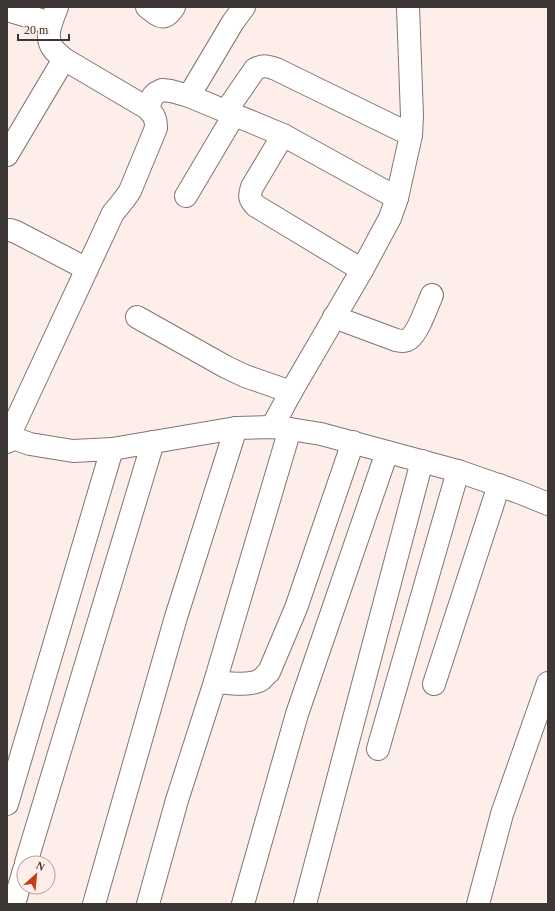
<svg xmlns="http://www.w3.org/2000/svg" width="555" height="911" font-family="'Times New Roman',serif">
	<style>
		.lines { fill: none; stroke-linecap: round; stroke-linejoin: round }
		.minor-casing { stroke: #827572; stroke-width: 24 }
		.minor { stroke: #fff; stroke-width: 22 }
	</style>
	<rect width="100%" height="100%" fill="#fdeeea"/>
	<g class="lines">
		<!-- minor casing -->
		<g class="minor-casing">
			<g id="minor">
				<path d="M147 7C159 16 164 23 174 7"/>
				<path d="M7 10 51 23"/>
				<path d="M189 96 233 22 244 7"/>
				<path d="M147 108 153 96 156 93 162 90 171 91 189 96 283 135 397 198"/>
				<path d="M226 111 255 69C263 65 268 66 276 69L411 135"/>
				<path d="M283 135 252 187C249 196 249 199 256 206L362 270"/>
				<path d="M7 155 64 59"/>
				<path d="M186 196 234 115"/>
				<path d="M7 230H10L16 232 87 269"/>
				<path d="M137 317 226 367 245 376 291 392"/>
				<path d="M334 317 396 340C401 341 405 342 409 339 418 333 427 306 432 295"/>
				<path d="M272 427 291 392 362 270 390 218 397 198 411 135 412 116 408 7"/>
				<path d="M7 436 30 444 73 451 112 449 236 428 272 427 290 429 321 434 458 471 521 493 548 504"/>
				<path d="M7 442 9 436 113 213C119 206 125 199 130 191L156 128C156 118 154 115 147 108L64 59C61 56 57 53 54 50 43 37 52 21 57 7"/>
				<path d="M215 682C228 683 251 687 262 679 264 677 266 674 269 672L296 608 353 442"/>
				<path d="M434 684 499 485"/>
				<path d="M378 749 458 471"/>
				<path d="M7 804 112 449"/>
				<path d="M26 863 153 442"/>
				<path d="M14 904 24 870"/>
				<path d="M94 904 176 617 236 428"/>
				<path d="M148 904 177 800 215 682 290 429"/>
				<path d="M243 904 297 714 387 452"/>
				<path d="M305 904 422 461"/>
				<path d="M478 904 502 814 548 683"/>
			</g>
		</g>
		<!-- minor -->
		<use href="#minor" class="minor"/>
	</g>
	<!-- border -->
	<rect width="555" height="911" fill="none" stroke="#3d3736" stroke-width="16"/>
	<!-- north arrow -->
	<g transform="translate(36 875) rotate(27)"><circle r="19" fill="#fdeeea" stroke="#b0a5a2"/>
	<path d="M0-3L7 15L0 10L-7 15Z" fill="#c73d1b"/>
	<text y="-6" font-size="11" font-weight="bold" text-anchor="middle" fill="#3d3736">N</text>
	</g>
	<!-- scale -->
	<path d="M18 34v6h51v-6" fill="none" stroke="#3d3736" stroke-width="2"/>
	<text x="24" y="34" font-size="12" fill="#3d3736" stroke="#fdeeea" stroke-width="3" paint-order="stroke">20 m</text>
</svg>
